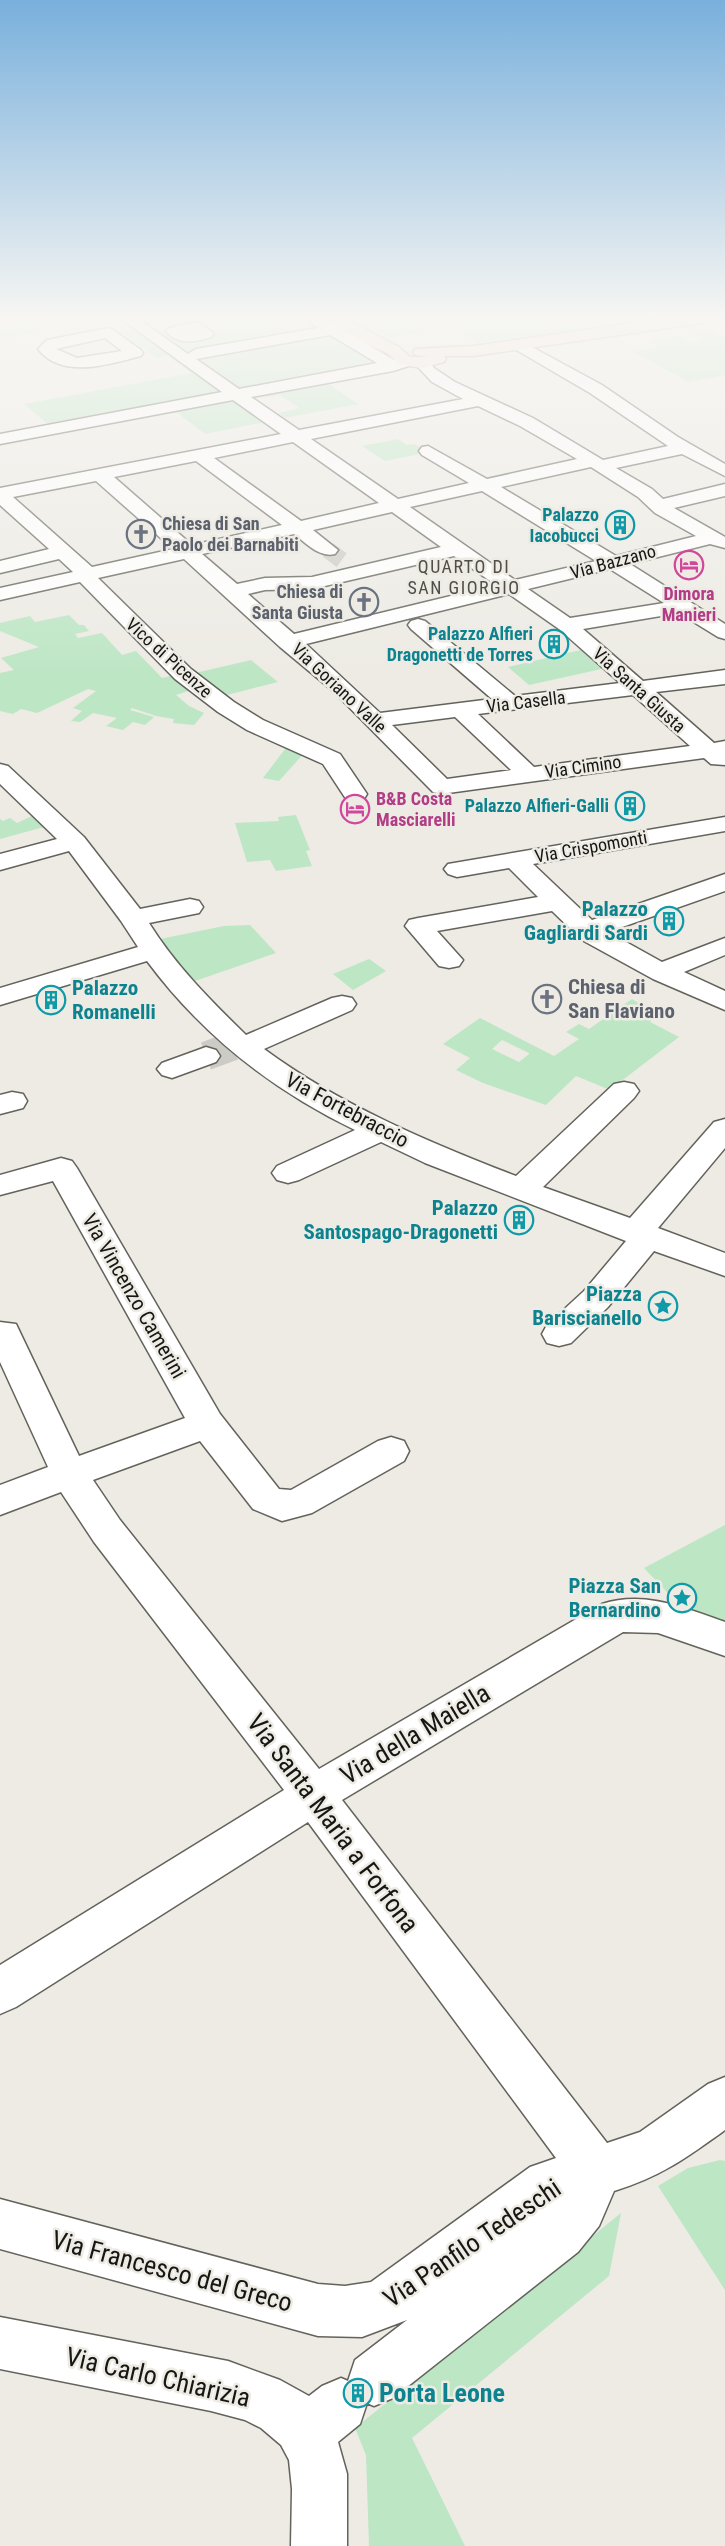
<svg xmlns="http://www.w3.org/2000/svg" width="725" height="2546" font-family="'Roboto Condensed',sans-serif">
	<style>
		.green { fill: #bde6c5; fill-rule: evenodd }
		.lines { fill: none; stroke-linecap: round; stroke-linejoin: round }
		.minor-tunnel-far1 { stroke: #cdcbc5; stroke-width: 17; stroke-dasharray: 17 9; stroke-linecap: butt }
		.minor-tunnel { stroke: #cdcbc5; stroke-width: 29; stroke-dasharray: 29 15; stroke-linecap: butt }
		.minor-casing { stroke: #63625b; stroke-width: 3 }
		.major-casing { stroke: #a68b80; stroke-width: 3 }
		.minor { fill: #fff; fill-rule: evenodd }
		.major { fill: #f8dfd6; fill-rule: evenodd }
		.labels { text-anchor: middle; stroke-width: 5; stroke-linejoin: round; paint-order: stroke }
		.far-culture-label { font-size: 18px; font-weight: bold; fill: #0d838f; stroke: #edebe4; text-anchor: end }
		.far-worship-label { font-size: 18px; font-weight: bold; fill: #5b616d; stroke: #edebe4; text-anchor: start }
		.far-street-label { font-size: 18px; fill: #161613; stroke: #edebe4 }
		.far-neighbourhood-label { font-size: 18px; letter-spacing: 1.5px; fill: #504e48; stroke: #edebe4 }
		.far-hotel-label { font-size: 18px; font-weight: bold; fill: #b23c85; stroke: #edebe4 }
		.culture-label { font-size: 21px; font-weight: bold; fill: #0d838f; stroke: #edebe4; text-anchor: end }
		.worship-label { font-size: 21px; font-weight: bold; fill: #5b616d; stroke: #edebe4; text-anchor: start }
		.street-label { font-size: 21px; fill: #161613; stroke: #edebe4 }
		.near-street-label { font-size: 26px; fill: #161613; stroke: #edebe4 }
		.near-culture-label { font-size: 26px; font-weight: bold; fill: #0d838f; stroke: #edebe4; text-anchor: start }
	</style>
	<rect width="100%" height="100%" fill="#edebe4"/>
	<!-- green -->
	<g class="green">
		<path d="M44 318H323L398 362 49 425 24 404 191 373 168 356 157 358 105 321 6 338 0 334V326Z"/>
		<path d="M355 318H659L478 343 451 327 389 338Z"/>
		<path d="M698 323 720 336 725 335V375L689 382 633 352 659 347 649 341 677 335 690 342 704 339 679 325Z"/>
		<path d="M326 382 358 404 285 418 279 413 299 408 280 395 258 398 254 396Z"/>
		<path d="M234 400 265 422 205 434 175 411Z"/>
		<path d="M398 439 407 445 414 444 423 449 424 453 385 461 362 446Z"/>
		<path d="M69 615 79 625H84L89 631 75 634 78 638 102 633 122 655 136 651 162 678 176 675 194 689 176 695 189 706 204 713 194 725 173 723 174 719 156 716 132 708 130 710 154 717 145 725 133 722 123 730 106 726 117 718 93 713 80 722 71 721 82 711 73 708 96 691 88 689 37 713 21 709 13 714 0 711V673L14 670 1 658 39 647 0 631V623L30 616 35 622Z"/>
		<path d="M585 649 606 668 529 685 508 667Z"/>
		<path d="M251 660 278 682 219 697 191 674Z"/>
		<path d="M289 744 306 751 279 781 263 778Z"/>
		<path d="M296 815 310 850 306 851 312 866 276 871 270 860 247 862 235 823 279 821 278 817Z"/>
		<path d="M32 816 44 827 0 839V819L3 821 10 818 17 823Z"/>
		<path d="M250 925 276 953 195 981 169 955 160 939 224 926Z"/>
		<path d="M369 959 386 971 353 990 333 974Z"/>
		<path d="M632 999 657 1015 650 1022 679 1037 616 1085 615 1092 576 1076 546 1105 483 1083 456 1070 470 1058 443 1044 480 1018 554 1056 579 1039 566 1032 579 1024 589 1029ZM502 1040 529 1053V1054L519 1062 492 1049Z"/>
		<path d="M725 1525V1632L685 1611 644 1568Z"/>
		<path d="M720 2160 725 2161V2290L658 2186 688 2168Z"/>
		<path d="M621 2213 609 2276 412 2438 465 2546H369L366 2455 355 2428Z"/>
	</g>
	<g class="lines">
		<!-- minor-tunnel-far1 -->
		<path class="minor-tunnel-far1" d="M328 550 343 561"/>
		<!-- minor-tunnel -->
		<path class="minor-tunnel" d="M206 1056 233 1046"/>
		<!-- minor casing -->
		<g class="minor-casing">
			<g id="minor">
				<path d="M120 318H137L188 354 196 349 318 328 306 319 324 318 394 360 408 357 415 361 422 358 428 360 434 368 455 382 533 418 603 460 668 446 590 393 513 348 511 345 519 340 602 385 678 437 725 464V476L682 454 616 468 652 489 663 499 725 484V496L674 508 725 537V548L710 544 630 564 725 624V639L718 637 679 613 583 629 643 681 725 670V684L656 692 714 743 725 741V765L711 764 704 758 441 794 433 792 333 691 280 647 184 559 98 578 191 669 234 702 263 720 340 754 367 794 364 799 355 801 346 799 323 764 247 730 218 712 175 679 80 582 0 600V588L73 572 59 559 0 573V561L49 549 0 505V488L281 434 233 400 0 444V434L222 392ZM330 335 377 363 239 389 196 359ZM415 364 432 382 463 399 299 430 251 397 393 371ZM478 406 520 426 577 459 487 479 428 446 422 447 419 451 422 455 469 483 398 499 311 439ZM293 442 379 503 301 521 214 458ZM196 461 282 525 192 545 114 477ZM591 467 638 497 655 513 696 536 616 556 501 487ZM96 481 173 549 92 567 13 497ZM482 491 596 561 515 580 410 507ZM392 512 441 547 312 577 265 578 237 584 202 554 294 534C306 543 319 558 335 554L338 550 313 530ZM454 556 496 585 294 634 248 594 265 590 312 589ZM610 569 664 603 570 618 528 589ZM509 594 559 629 620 683 515 696 425 621 418 619 411 621 408 625 411 629 492 699 380 713 306 644ZM633 695 690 746 534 767 478 714ZM455 717 511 770 447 779 392 725Z"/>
				<path d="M196 322 201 324 214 334 211 337C194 342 179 346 166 331L169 328Z"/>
				<path d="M108 328 113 330 141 350 143 353 141 356C110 364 62 380 38 349L47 340ZM105 338 122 351 77 358 56 349Z"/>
				<path d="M0 764 8 766 84 837 140 909 190 899 199 901 203 907 199 913 149 923C176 966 210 1000 246 1035L332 998 342 996 352 998 356 1004 352 1010 264 1049C340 1105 428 1142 516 1176L614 1084 624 1082 634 1084 639 1091 634 1098 543 1187 630 1218 714 1122 725 1119V1148L658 1228 725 1253V1276L654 1251 608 1307 571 1343 559 1346 547 1343 542 1334 547 1325 584 1291 626 1241 425 1163 381 1142 299 1180 288 1183 277 1180 272 1173 277 1166 355 1130C272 1090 203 1036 147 961L0 1005V988L138 947 121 921 69 851 0 870V854L57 839 0 784Z"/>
				<path d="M725 817V831L533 864 592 920 725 874V891L608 932 662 962 725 938V955L684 972 725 991V1010L653 979 582 940 552 911 437 931 463 960 459 966 449 968 439 966 405 926 409 920 418 918 538 897 509 868 457 877 448 874 444 869 448 864Z"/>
				<path d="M206 1047 216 1050 220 1056 216 1062 172 1078 162 1075 157 1069 162 1063Z"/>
				<path d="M12 1092 23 1094 27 1101 23 1108 0 1114V1095Z"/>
				<path d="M61 1158 72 1161 77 1168 220 1414 279 1489 291 1490 378 1441 391 1437 404 1441 409 1451 404 1461 312 1513 282 1521 253 1509 200 1441 93 1480 120 1520 319 1769 602 1604C644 1590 685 1608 725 1622V1656L658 1633 623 1632 342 1800 607 2143 640 2132 708 2084 725 2077V2130C686 2158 660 2177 614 2191L599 2226 578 2252 393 2398 374 2406 367 2403 360 2424 338 2442 347 2474V2546H291L292 2489 289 2460 281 2445 261 2428 245 2420 211 2411 0 2369V2317L228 2361 280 2380 309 2396 322 2386 341 2378 348 2381 355 2360 407 2320 362 2337 318 2336 0 2249V2199L318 2284 345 2286 371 2282 530 2167 556 2158 308 1822 16 2007 0 2014V1965L284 1790 94 1542 61 1492 0 1515V1485L48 1467 0 1362V1322L16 1324 79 1456 185 1418 53 1181 0 1195V1175Z"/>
			</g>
		</g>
		<!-- major casing -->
		<g class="major-casing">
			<path id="major" d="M326 318H344L399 347 410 357H428L415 355 413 352 415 349 473 346 668 318H709L702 323 473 356H444L446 359 444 362 422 368 399 364 387 353 365 343Z"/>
		</g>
		<!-- minor -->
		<use href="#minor" class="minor"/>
		<!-- major -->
		<use href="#major" class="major"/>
	</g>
	<!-- sky -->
	<linearGradient id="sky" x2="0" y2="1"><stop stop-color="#79b0dc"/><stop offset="0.47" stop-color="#f7f6f3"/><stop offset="1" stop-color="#f7f6f3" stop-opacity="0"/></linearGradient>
	<rect width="725" height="675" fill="url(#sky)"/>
	<!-- icons -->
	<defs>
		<g id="building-ring" transform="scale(1.5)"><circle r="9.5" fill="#edebe4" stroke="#0f9aa8" stroke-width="1.5"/><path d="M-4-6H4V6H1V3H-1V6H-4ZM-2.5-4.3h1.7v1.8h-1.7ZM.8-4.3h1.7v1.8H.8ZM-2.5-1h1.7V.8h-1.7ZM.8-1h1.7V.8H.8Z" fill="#0f9aa8"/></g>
		<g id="church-ring" transform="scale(1.5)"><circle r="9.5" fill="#edebe4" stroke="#6b7280" stroke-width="1.5"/><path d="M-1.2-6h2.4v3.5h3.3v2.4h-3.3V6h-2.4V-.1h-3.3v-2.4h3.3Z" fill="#6b7280"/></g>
		<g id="hotel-ring" transform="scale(1.5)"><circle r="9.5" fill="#edebe4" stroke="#d1479c" stroke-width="1.5"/><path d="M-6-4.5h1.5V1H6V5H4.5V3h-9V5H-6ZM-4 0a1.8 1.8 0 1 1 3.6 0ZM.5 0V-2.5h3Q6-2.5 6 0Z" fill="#d1479c"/></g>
		<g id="sight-ring" transform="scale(1.5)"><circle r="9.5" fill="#edebe4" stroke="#0f9aa8" stroke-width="1.5"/><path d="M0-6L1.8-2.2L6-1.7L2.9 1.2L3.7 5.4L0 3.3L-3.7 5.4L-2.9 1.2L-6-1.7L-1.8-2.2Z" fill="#0f9aa8"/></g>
	</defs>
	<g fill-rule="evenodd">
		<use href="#building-ring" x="620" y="525"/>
		<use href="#church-ring" x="141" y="534"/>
		<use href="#hotel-ring" x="689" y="565"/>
		<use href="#church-ring" x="364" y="602"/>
		<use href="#building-ring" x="554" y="644"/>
		<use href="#building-ring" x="630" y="806"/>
		<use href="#hotel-ring" x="355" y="809"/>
		<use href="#building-ring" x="669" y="921"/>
		<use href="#church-ring" x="547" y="999"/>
		<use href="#building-ring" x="51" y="1000"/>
		<use href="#building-ring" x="519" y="1220"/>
		<use href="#sight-ring" x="663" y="1306"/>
		<use href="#sight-ring" x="682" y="1598"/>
		<use href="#building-ring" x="358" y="2393"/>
	</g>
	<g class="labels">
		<!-- far-culture labels -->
		<g class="far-culture-label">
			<text x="599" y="521">Palazzo<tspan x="599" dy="21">Iacobucci</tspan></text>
			<text x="533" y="640">Palazzo Alfieri<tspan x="533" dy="21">Dragonetti de Torres</tspan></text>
			<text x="609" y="812">Palazzo Alfieri-Galli</text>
		</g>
		<!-- far-worship labels -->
		<g class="far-worship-label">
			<text x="162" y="530">Chiesa di San<tspan x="162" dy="21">Paolo dei Barnabiti</tspan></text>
			<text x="343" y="598" text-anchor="end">Chiesa di<tspan x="343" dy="21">Santa Giusta</tspan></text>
		</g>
		<!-- far-street labels -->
		<g class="far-street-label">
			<text transform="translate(613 562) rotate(-15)" y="6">Via Bazzano</text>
			<text transform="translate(169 658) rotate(42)" y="6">Vico di Picenze</text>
			<text transform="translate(339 688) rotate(43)" y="6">Via Goriano Valle</text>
			<text transform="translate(639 690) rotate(42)" y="6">Via Santa Giusta</text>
			<text transform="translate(526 702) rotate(-7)" y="6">Via Casella</text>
			<text transform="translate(583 767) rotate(-8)" y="6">Via Cimino</text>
			<text transform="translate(591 847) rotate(-10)" y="6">Via Crispomonti</text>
		</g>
		<!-- far-neighbourhood labels -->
		<g class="far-neighbourhood-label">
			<text x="464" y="573">QUARTO DI<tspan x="464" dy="21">SAN GIORGIO</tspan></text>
		</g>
		<!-- far-hotel labels -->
		<g class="far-hotel-label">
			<text x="689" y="600">Dimora<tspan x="689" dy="21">Manieri</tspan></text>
			<text x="376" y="805" text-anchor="start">B&amp;B Costa<tspan x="376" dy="21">Masciarelli</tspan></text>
		</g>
		<!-- culture labels -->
		<g class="culture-label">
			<text x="648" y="916">Palazzo<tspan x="648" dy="24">Gagliardi Sardi</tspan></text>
			<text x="72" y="995" text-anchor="start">Palazzo<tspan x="72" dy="24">Romanelli</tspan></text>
			<text x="498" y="1215">Palazzo<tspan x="498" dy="24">Santospago-Dragonetti</tspan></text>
			<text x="642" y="1301">Piazza<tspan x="642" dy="24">Bariscianello</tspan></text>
			<text x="661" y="1593">Piazza San<tspan x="661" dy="24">Bernardino</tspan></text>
		</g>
		<!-- worship labels -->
		<g class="worship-label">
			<text x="568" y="994">Chiesa di<tspan x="568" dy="24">San Flaviano</tspan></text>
		</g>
		<!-- street labels -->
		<g class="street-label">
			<text transform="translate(347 1110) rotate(28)" y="7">Via Fortebraccio</text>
			<text transform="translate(134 1296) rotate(60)" y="7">Via Vincenzo Camerini</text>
		</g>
		<!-- near-street labels -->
		<g class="near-street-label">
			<text transform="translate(415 1734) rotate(-31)" y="9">Via della Maiella</text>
			<text transform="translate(333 1823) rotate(53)" y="9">Via Santa Maria a Forfona</text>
			<text transform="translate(472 2243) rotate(-34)" y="9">Via Panfilo Tedeschi</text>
			<text transform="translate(172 2271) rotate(15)" y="9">Via Francesco del Greco</text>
			<text transform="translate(158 2377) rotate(13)" y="9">Via Carlo Chiarizia</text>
		</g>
		<!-- near-culture labels -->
		<g class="near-culture-label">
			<text x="379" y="2402">Porta Leone</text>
		</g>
	</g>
</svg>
